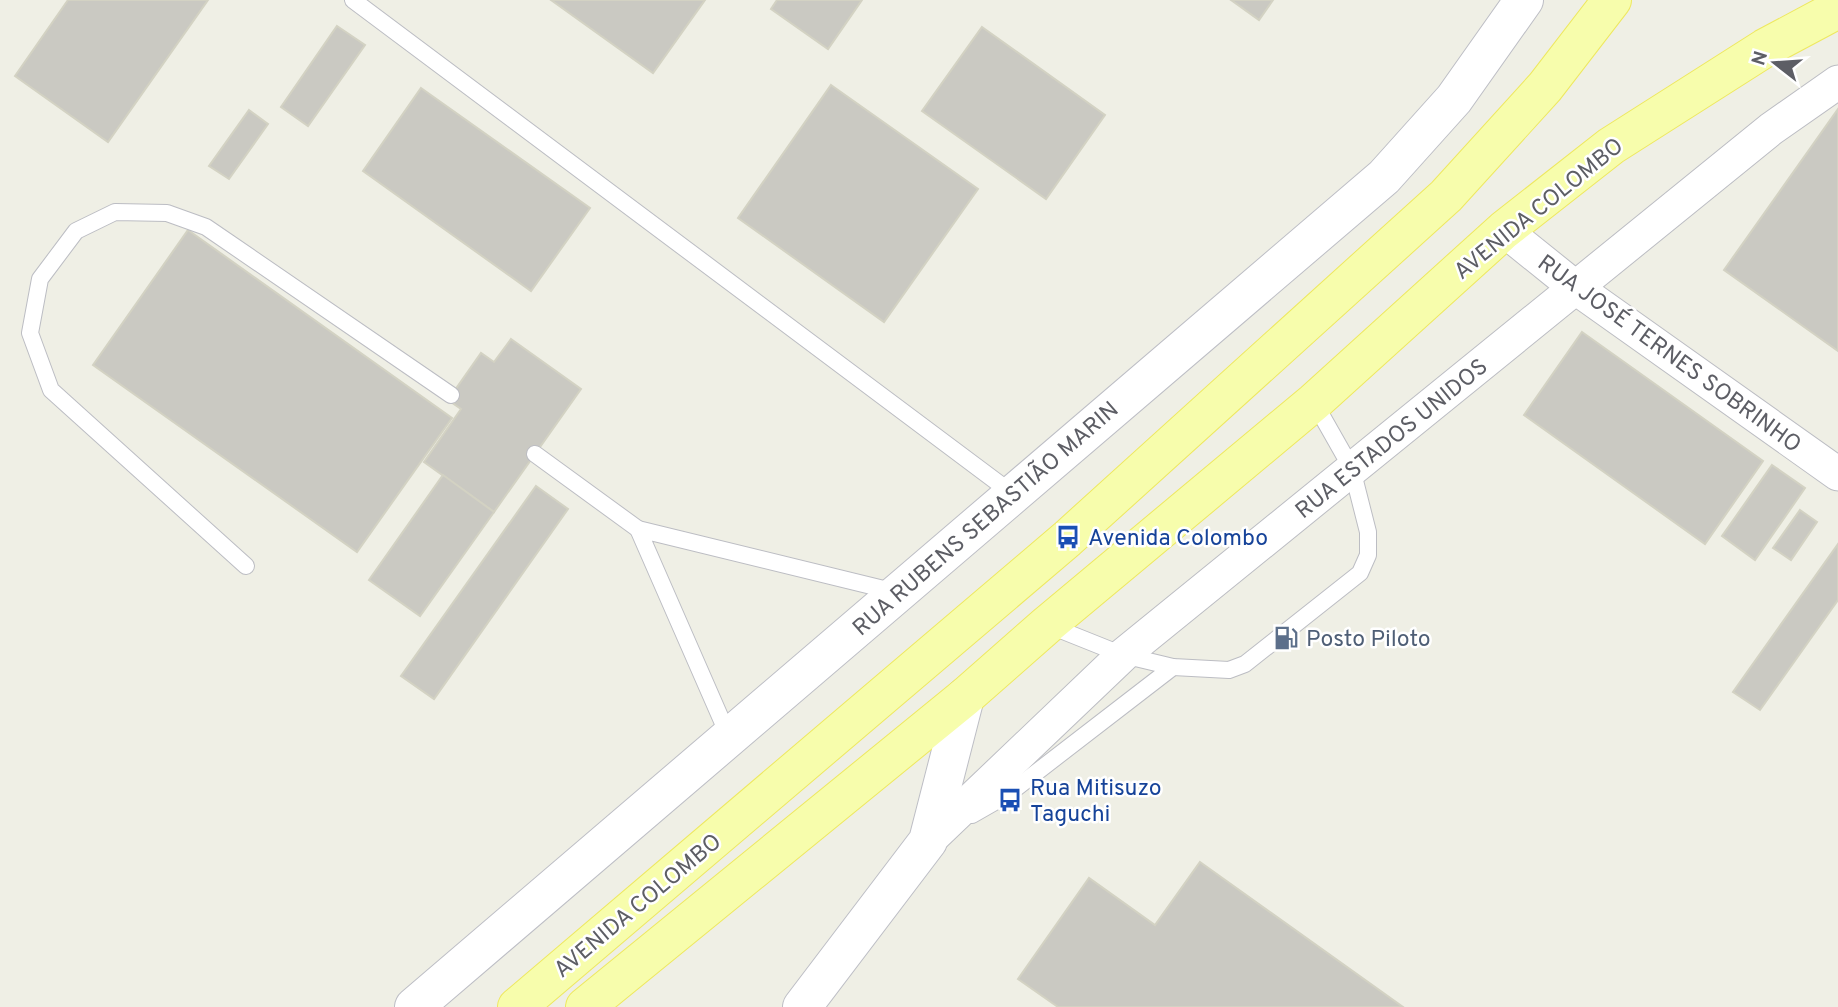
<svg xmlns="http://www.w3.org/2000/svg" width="1838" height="1007" font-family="Overpass,sans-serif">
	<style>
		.building { fill: #cac9c2; stroke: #d3d2c3; stroke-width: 2 }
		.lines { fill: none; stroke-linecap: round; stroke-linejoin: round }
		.lane-casing { stroke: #bcbdc3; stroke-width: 18 }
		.street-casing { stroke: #bcbdc3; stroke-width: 35 }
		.secondary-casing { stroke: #bdbec5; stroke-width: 40 }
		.primary-casing { stroke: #eee85f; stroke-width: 40 }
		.lane { stroke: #fff; stroke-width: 16 }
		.street { stroke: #fff; stroke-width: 33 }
		.secondary { stroke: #fff; stroke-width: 38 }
		.primary { stroke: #f7fdac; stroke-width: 38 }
		.labels { text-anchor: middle; stroke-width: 5; stroke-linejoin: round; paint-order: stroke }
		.street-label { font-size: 23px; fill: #5d5e65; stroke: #fff }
		.transit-label { font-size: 23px; fill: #164399; stroke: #fff; text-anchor: start }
		.service-label { font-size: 23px; fill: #4e5e75; stroke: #fff; text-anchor: start }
	</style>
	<rect width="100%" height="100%" fill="#efefe5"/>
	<!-- building -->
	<g class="building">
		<path d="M68 0H208L108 142 15 76Z"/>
		<path d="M551 0H705L653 73Z"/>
		<path d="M777 0H862L828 49 771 9Z"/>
		<path d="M1231 0H1273L1259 20Z"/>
		<path d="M337 26 365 45 308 126 281 107Z"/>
		<path d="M982 27 1105 115 1046 199 922 111Z"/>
		<path d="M831 85 978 189 884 322 738 218Z"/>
		<path d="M421 88 590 208 531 291 363 171Z"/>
		<path d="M1838 109V351L1724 270Z"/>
		<path d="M249 110 268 124 229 179 209 166Z"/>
		<path d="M188 230 452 418 357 552 93 365Z"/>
		<path d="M1582 332 1763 461 1705 544 1524 415Z"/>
		<path d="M511 339 581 389 494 512 424 462 461 409 448 400 481 353 494 362Z"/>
		<path d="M1772 465 1805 488 1755 560 1722 536Z"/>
		<path d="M443 475 494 512 420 616 369 580Z"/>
		<path d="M536 486 568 509 434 699 401 676Z"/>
		<path d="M1800 510 1817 522 1791 560 1773 548Z"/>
		<path d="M1838 544V600L1760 710 1733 692Z"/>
		<path d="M1200 862 1403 1007H1058L1018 979 1089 878 1155 925Z"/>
	</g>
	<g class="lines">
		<!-- lane casing -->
		<g class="lane-casing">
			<g id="lane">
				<path d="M353 0 1013 494"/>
				<path d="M535 454 638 529"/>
				<path d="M246 566 51 390 30 333 40 279 76 231 115 212 167 213 206 227 451 395"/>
				<path d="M1048 625 1123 655 1173 667 1229 670 1245 664 1360 573 1368 555V532L1352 469 1314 402"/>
				<path d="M729 737 638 529 896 592"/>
				<path d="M972 815 1007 795 1173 667"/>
			</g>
		</g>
		<!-- street casing -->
		<g class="street-casing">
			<g id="street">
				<path d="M1504 230 1576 288 1838 474"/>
				<path d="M928 841 1123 655 1771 129 1838 82"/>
			</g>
		</g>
		<!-- secondary casing -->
		<g class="secondary-casing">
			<g id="secondary">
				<path d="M414 1007 1384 177 1454 99 1524 0"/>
				<path d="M802 1007 928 841 965 697"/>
			</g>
		</g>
		<!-- primary casing -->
		<g class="primary-casing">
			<g id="primary">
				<path d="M517 1007 1067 539 1446 196 1545 87 1612 0"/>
				<path d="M585 1007 965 697 1048 624 1314 402 1504 230 1611 146 1765 48 1838 9"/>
			</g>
		</g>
		<!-- lane -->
		<use href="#lane" class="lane"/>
		<!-- street -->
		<use href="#street" class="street"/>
		<!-- secondary -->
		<use href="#secondary" class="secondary"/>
		<!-- primary -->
		<use href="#primary" class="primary"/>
	</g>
	<!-- icons -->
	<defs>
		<g id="bus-bare" transform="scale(1.89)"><path d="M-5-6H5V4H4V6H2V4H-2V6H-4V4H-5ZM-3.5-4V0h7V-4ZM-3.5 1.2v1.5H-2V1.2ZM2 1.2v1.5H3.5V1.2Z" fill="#1a4fb4" stroke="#fff" stroke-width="2.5" paint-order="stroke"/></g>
		<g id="fuel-bare" transform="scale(1.89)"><path d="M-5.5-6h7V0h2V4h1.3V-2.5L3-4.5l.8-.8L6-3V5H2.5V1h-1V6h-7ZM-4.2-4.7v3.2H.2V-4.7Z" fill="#5c6f8a" stroke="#fff" stroke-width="2.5" paint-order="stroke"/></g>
	</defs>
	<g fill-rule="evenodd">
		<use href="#bus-bare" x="1068" y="537"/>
		<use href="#fuel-bare" x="1286" y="638"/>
		<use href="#bus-bare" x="1010" y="800"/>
	</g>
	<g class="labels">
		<!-- street labels -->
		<g class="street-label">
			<text transform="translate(1538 208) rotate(-39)" y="8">AVENIDA COLOMBO</text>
			<text transform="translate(1670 353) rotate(36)" y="8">RUA JOSÉ TERNES SOBRINHO</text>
			<text transform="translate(1391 438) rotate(-39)" y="8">RUA ESTADOS UNIDOS</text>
			<text transform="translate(985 518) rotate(-41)" y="8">RUA RUBENS SEBASTIÃO MARIN</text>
			<text transform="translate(637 905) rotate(-40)" y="8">AVENIDA COLOMBO</text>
		</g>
		<!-- transit labels -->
		<g class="transit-label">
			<text x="1088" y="545">Avenida Colombo</text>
			<text x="1030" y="795">Rua Mitisuzo<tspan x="1030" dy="26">Taguchi</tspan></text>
		</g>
		<!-- service labels -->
		<g class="service-label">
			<text x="1306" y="646">Posto Piloto</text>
		</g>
	</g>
	<!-- north arrow -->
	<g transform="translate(1775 63) rotate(287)" stroke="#ffffff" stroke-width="5" paint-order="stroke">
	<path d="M0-5L12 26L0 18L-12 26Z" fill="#5d5e65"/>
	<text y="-10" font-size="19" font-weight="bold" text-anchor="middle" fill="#5d5e65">N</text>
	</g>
</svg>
